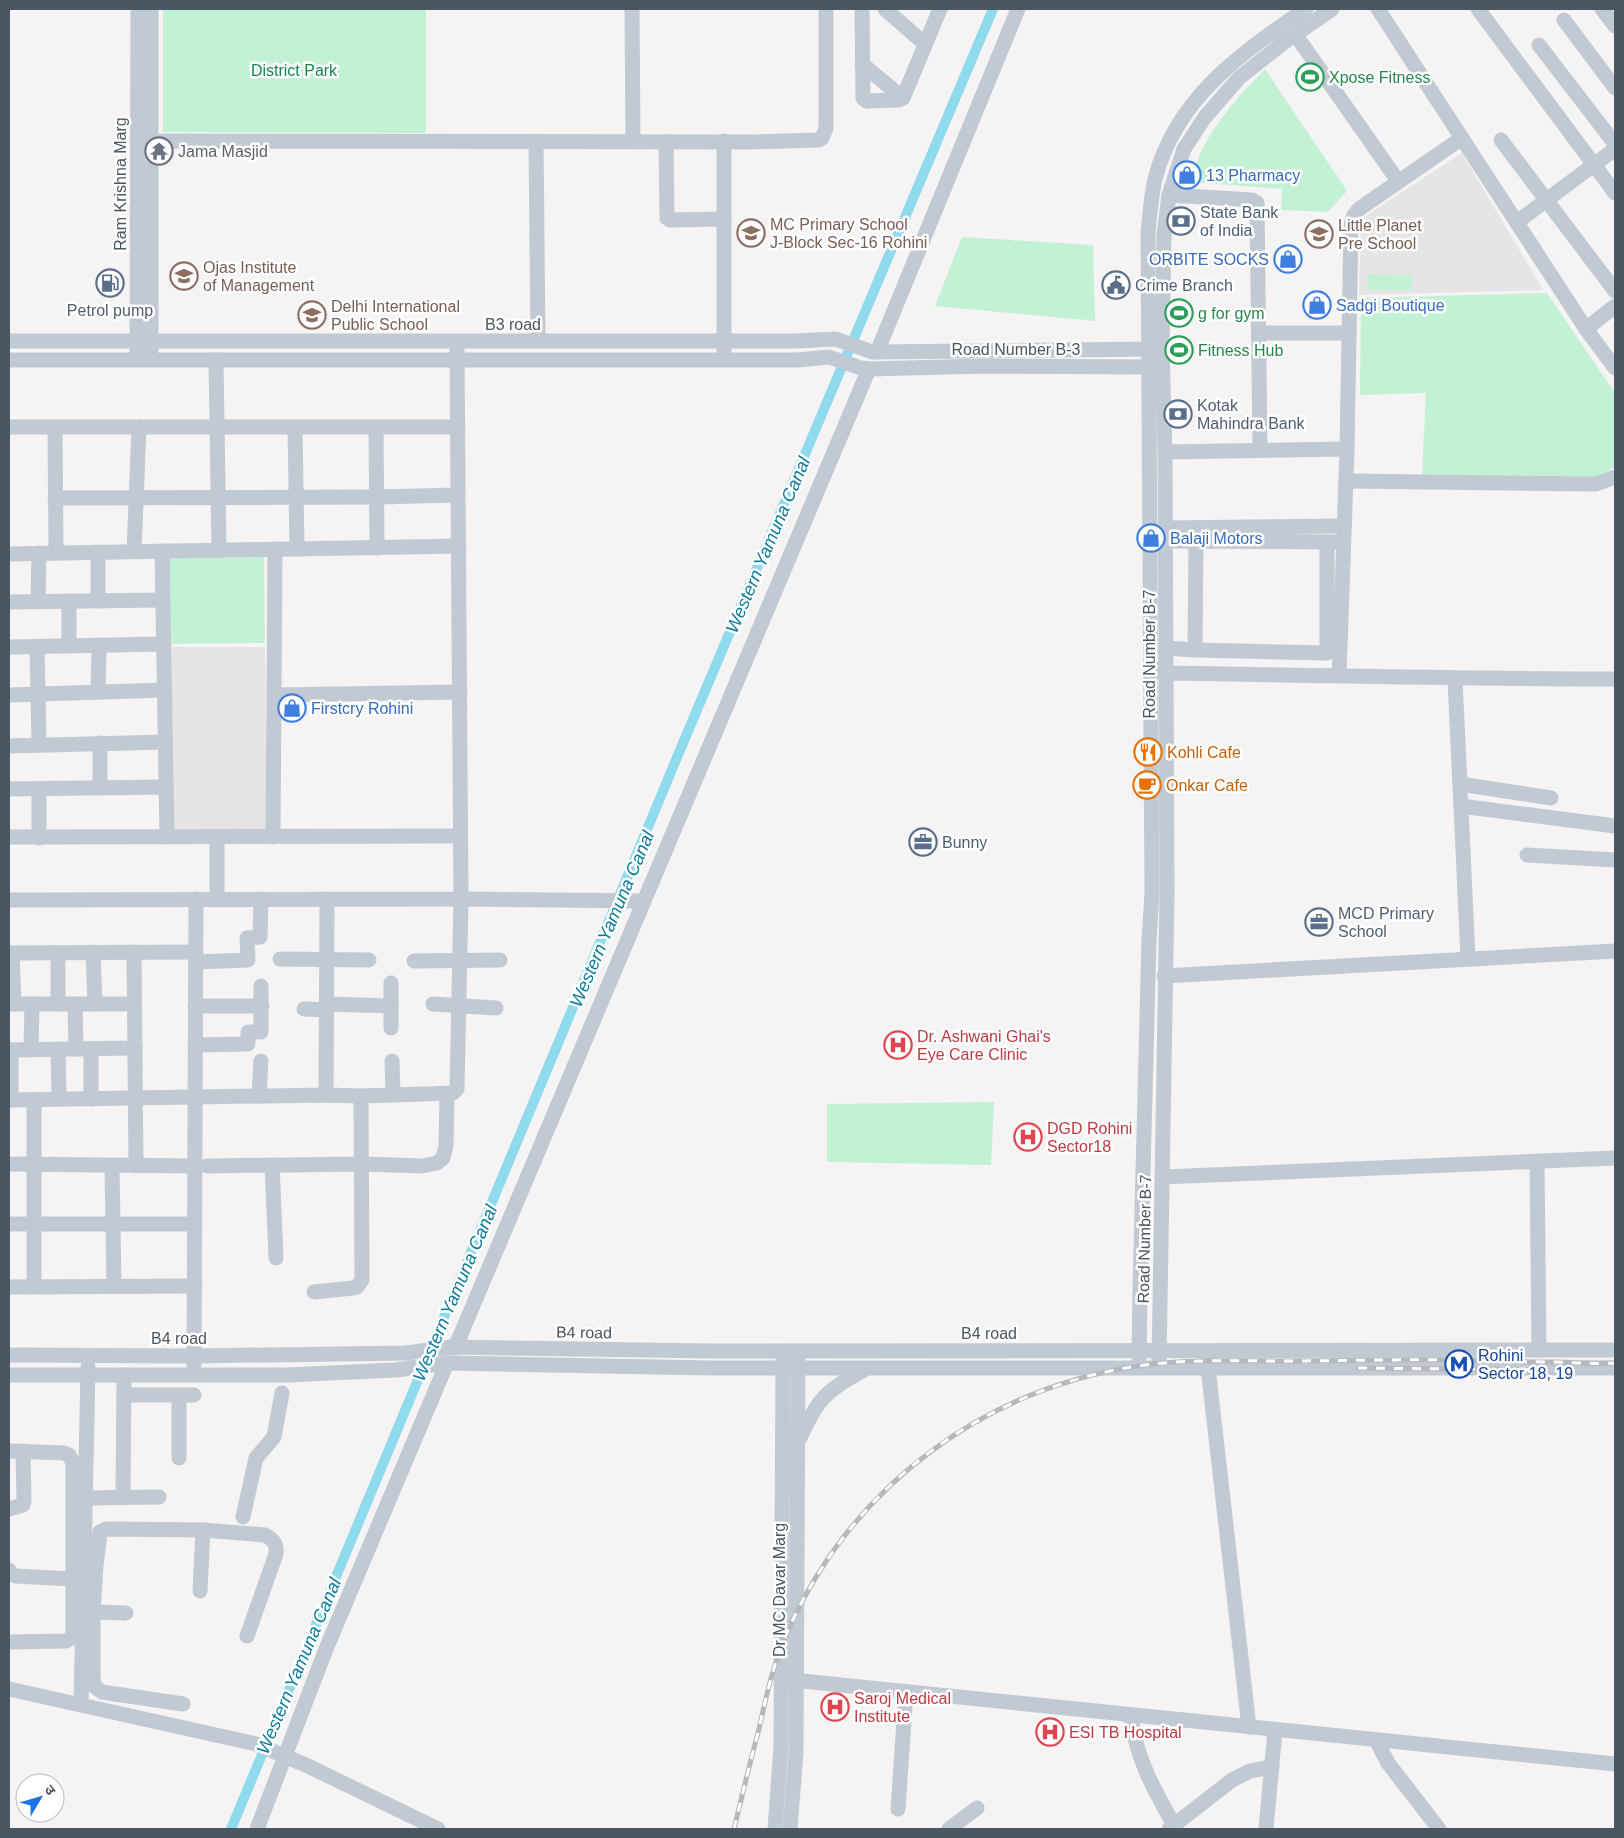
<svg xmlns="http://www.w3.org/2000/svg" width="1624" height="1838" font-family="Arial,'Noto Sans Devanagari',sans-serif">
	<style>
		.education { fill: #e6e4e5 }
		.green { fill: #c3f1d5 }
		.lines { fill: none; stroke-linecap: round; stroke-linejoin: round }
		.canal { stroke: #90daee; stroke-width: 10 }
		.minor { stroke: #c1cad2; stroke-width: 15 }
		.rail-casing { stroke: #b5b8bd; stroke-width: 5 }
		.rail { stroke: #fff; stroke-width: 3; stroke-dasharray: 9; stroke-linecap: butt }
		.labels { text-anchor: middle; stroke-width: 5; stroke-linejoin: round; paint-order: stroke }
		.park-label { font-size: 16px; fill: #17864f; stroke: #fff }
		.leisure-label { font-size: 16px; fill: #27864d; stroke: #fff; text-anchor: start }
		.worship-label { font-size: 16px; fill: #5b616d; stroke: #fff; text-anchor: start }
		.shop-label { font-size: 16px; fill: #366cbe; stroke: #fff; text-anchor: start }
		.street-label { font-size: 16px; fill: #4a5661; stroke: #fff }
		.service-label { font-size: 16px; fill: #4e5e75; stroke: #fff; text-anchor: start }
		.education-label { font-size: 16px; fill: #785e54; stroke: #fff; text-anchor: start }
		.food-label { font-size: 16px; fill: #c56008; stroke: #fff; text-anchor: start }
		.health-label { font-size: 16px; fill: #be3a42; stroke: #fff; text-anchor: start }
		.transit-label { font-size: 16px; fill: #164399; stroke: #fff; text-anchor: start }
		.water-label { font-size: 18px; font-style: italic; fill: #0c7c9b; stroke: #fff }
	</style>
	<rect width="100%" height="100%" fill="#f5f3f3"/>
	<!-- education -->
	<g class="education">
		<path d="M1462 153 1543 290 1359 295 1361 219Z"/>
		<path d="M171 647H265L267 829 172 830Z"/>
	</g>
	<!-- green -->
	<g class="green">
		<path d="M163 9H426V133L163 132Z"/>
		<path d="M1265 69 1347 191 1328 212 1281 210 1282 189 1192 182C1194 174 1195 166 1198 159 1210 128 1242 92 1265 69Z"/>
		<path d="M962 237 1093 245 1095 321 935 306Z"/>
		<path d="M1368 274 1412 275V290H1368Z"/>
		<path d="M1547 293 1615 393V467L1597 477 1422 476 1426 393 1360 395 1361 298Z"/>
		<path d="M264 557 265 643 170 644 169 558Z"/>
		<path d="M994 1102 991 1165 827 1162V1104Z"/>
	</g>
	<g class="lines">
		<!-- canal -->
		<path class="canal" d="M231 1829 683 743 993 9"/>
		<!-- minor -->
		<g class="minor">
			<path d="M632 9 633 141"/>
			<path d="M862 9 863 98 866 101 899 100 903 98 940 9"/>
			<path d="M885 9 925 44"/>
			<path d="M1378 9 1586 329 1615 368"/>
			<path d="M1478 9 1615 193"/>
			<path d="M1602 9 1615 26"/>
			<path d="M1564 20 1615 88"/>
			<path d="M1295 34 1398 181"/>
			<path d="M1539 45 1615 144"/>
			<path d="M862 64 903 98"/>
			<path d="M1501 140 1615 291"/>
			<path d="M137 141 750 142 819 140 822 138 826 128V9"/>
			<path d="M536 141 538 341"/>
			<path d="M724 141V350"/>
			<path d="M666 142 667 218 670 220 724 219"/>
			<path d="M1169 195 1252 200 1257 203 1260 450"/>
			<path d="M1517 222 1615 149"/>
			<path d="M1586 329 1615 306"/>
			<path d="M1259 333H1349"/>
			<path d="M9 341H795L836 339 872 352 1157 349"/>
			<path d="M151 350V9"/>
			<path d="M137 351 138 9"/>
			<path d="M877 352 1018 9"/>
			<path d="M9 360H798L829 357 861 368 869 369 984 366 1158 367"/>
			<path d="M216 360 219 550"/>
			<path d="M9 427H458"/>
			<path d="M55 427 56 553"/>
			<path d="M295 427 297 549"/>
			<path d="M376 427 377 548"/>
			<path d="M1165 452 1347 449"/>
			<path d="M1346 481 1596 484 1615 477"/>
			<path d="M55 498 377 497 458 495"/>
			<path d="M1166 528 1344 526"/>
			<path d="M1166 541 1337 542"/>
			<path d="M134 551 139 427"/>
			<path d="M162 551 167 837"/>
			<path d="M98 552V601"/>
			<path d="M9 554 459 546"/>
			<path d="M38 601 39 553"/>
			<path d="M9 602 163 600"/>
			<path d="M69 646V601"/>
			<path d="M9 647 164 644"/>
			<path d="M37 647 39 745"/>
			<path d="M1166 648 1195 650 1196 542"/>
			<path d="M1195 650 1327 653V542"/>
			<path d="M1158 669 1166 673C1316 675 1466 679 1615 679"/>
			<path d="M1339 675 1347 449 1351 225 1354 215 1359 209 1462 138"/>
			<path d="M1455 679 1468 958"/>
			<path d="M98 692 99 645"/>
			<path d="M9 695 165 690"/>
			<path d="M274 695 460 692"/>
			<path d="M9 746 165 742"/>
			<path d="M1460 784 1551 798"/>
			<path d="M100 788V743"/>
			<path d="M9 789 166 787"/>
			<path d="M39 789V838"/>
			<path d="M1461 806 1615 826"/>
			<path d="M9 837 460 836"/>
			<path d="M217 837V899"/>
			<path d="M273 837 275 549"/>
			<path d="M1527 855 1615 860"/>
			<path d="M9 900 461 899 457 350"/>
			<path d="M93 952 95 1004"/>
			<path d="M134 952 136 1166"/>
			<path d="M9 953 196 952"/>
			<path d="M12 953 14 1004"/>
			<path d="M280 959 369 960"/>
			<path d="M414 961 500 960"/>
			<path d="M196 962 248 960 247 938 260 937 261 899"/>
			<path d="M1164 976 1615 951"/>
			<path d="M391 983V1028"/>
			<path d="M9 1004H134"/>
			<path d="M58 1004V953"/>
			<path d="M75 1004 76 1049"/>
			<path d="M326 1004 391 1006"/>
			<path d="M433 1004 496 1008"/>
			<path d="M195 1006H262"/>
			<path d="M304 1009 326 1010"/>
			<path d="M195 1045 248 1044V1032H261V986"/>
			<path d="M58 1049 59 1099"/>
			<path d="M9 1050 135 1048"/>
			<path d="M11 1050V1100"/>
			<path d="M31 1050 32 1004"/>
			<path d="M392 1061 393 1094"/>
			<path d="M326 1095 327 899"/>
			<path d="M259 1096 261 1061"/>
			<path d="M91 1099V1049"/>
			<path d="M9 1100 326 1095 361 1096 453 1093 457 1089 461 899 644 901"/>
			<path d="M34 1100V1287"/>
			<path d="M1537 1161 1539 1350"/>
			<path d="M9 1164 195 1166"/>
			<path d="M272 1165 276 1258"/>
			<path d="M112 1166 114 1286"/>
			<path d="M207 1166 362 1164 422 1166 437 1163 443 1158 446 1146 447 1094"/>
			<path d="M1162 1177 1615 1158"/>
			<path d="M9 1224H194"/>
			<path d="M9 1287 195 1286"/>
			<path d="M314 1292 353 1288 357 1287 362 1280 361 1096"/>
			<path d="M455 1348 869 369"/>
			<path d="M9 1355 194 1356 406 1353 451 1347 710 1351 1615 1350"/>
			<path d="M1139 1359 1140 1289 1149 939 1152 894 1148 232C1150 215 1151 196 1155 179 1176 98 1241 53 1306 9"/>
			<path d="M1207 1359 1249 1727"/>
			<path d="M1159 1361 1167 893 1165 452 1162 349 1164 235 1169 195 1184 149 1205 117 1239 78 1283 43 1332 9"/>
			<path d="M194 1365 196 899"/>
			<path d="M9 1375H287L396 1370 447 1363 711 1368H1615"/>
			<path d="M124 1395H194"/>
			<path d="M179 1396V1458"/>
			<path d="M800 1438C817 1400 826 1390 864 1370"/>
			<path d="M9 1451 64 1453 69 1455 73 1463V1635L71 1638 66 1641 9 1642"/>
			<path d="M86 1498 159 1497"/>
			<path d="M123 1498 124 1375"/>
			<path d="M9 1509 23 1505 24 1502 23 1451"/>
			<path d="M243 1517 256 1458 274 1437 282 1393"/>
			<path d="M9 1570 10 1573 16 1576 72 1579"/>
			<path d="M200 1591 203 1530"/>
			<path d="M93 1612 126 1613"/>
			<path d="M782 1679 1615 1764"/>
			<path d="M9 1689 256 1744 308 1766 438 1829"/>
			<path d="M183 1704 102 1692 95 1687 93 1680V1612L96 1566 100 1532 106 1529 203 1530 265 1535C274 1540 277 1544 276 1554L247 1636"/>
			<path d="M81 1705 88 1367"/>
			<path d="M1131 1715C1135 1756 1154 1790 1174 1825"/>
			<path d="M1376 1740 1388 1763 1439 1829"/>
			<path d="M898 1809 906 1692"/>
			<path d="M257 1829 326 1649 447 1363"/>
			<path d="M775 1829 781 1746 783 1359"/>
			<path d="M790 1829 796 1752 798 1360"/>
			<path d="M949 1829 977 1808"/>
			<path d="M1169 1829 1232 1780 1250 1771 1272 1767"/>
			<path d="M1266 1829 1275 1730"/>
		</g>
		<!-- rail casing -->
		<g class="rail-casing">
			<g id="rail">
				<path d="M1358 1368 1545 1370"/>
				<path d="M734 1829C742 1796 750 1762 759 1729 766 1697 773 1665 786 1635 851 1486 984 1387 1145 1365 1190 1359 1237 1361 1282 1361 1342 1361 1401 1359 1460 1360 1493 1361 1525 1362 1558 1362 1577 1363 1596 1364 1615 1363"/>
			</g>
		</g>
		<!-- rail -->
		<use href="#rail" class="rail"/>
	</g>
	<!-- icons -->
	<defs>
		<g id="stadium-ring" transform="scale(1.4375)"><circle r="9.5" fill="#fff" stroke="#2e9e5b" stroke-width="1.5"/><path d="M0-5a6.5 5 0 1 0 0 10a6.5 5 0 1 0 0-10ZM-3.5-1.8h7v3.6h-7Z" fill="#2e9e5b"/></g>
		<g id="temple-ring" transform="scale(1.4375)"><circle r="9.5" fill="#fff" stroke="#6b7280" stroke-width="1.5"/><path d="M0-6L5-2H3V0L6.5 2.5H4V6H1.5V3h-3V6H-4V2.5H-6.5L-3 0V-2H-5Z" fill="#6b7280"/></g>
		<g id="shop-ring" transform="scale(1.4375)"><circle r="9.5" fill="#fff" stroke="#3f7fe0" stroke-width="1.5"/><path d="M-5-2.5h2.3a2.7 3.5 0 0 1 5.4 0H5L5.5 6h-11ZM-1.5-2.5h3a1.5 2.3 0 0 0-3 0Z" fill="#3f7fe0"/></g>
		<g id="bank-ring" transform="scale(1.4375)"><circle r="9.5" fill="#fff" stroke="#5c6f8a" stroke-width="1.5"/><path d="M-6-4H6V4H-6ZM0-2.3a2.3 2.3 0 1 0 0 4.6a2.3 2.3 0 1 0 0-4.6Z" fill="#5c6f8a"/></g>
		<g id="school-ring" transform="scale(1.4375)"><circle r="9.5" fill="#fff" stroke="#8d6e63" stroke-width="1.5"/><path d="M0-5L7-2L0 1L-7-2ZM-4 1L0 2.5L4 1V4Q0 6-4 4Z" fill="#8d6e63"/></g>
		<g id="university-ring" transform="scale(1.4375)"><circle r="9.5" fill="#fff" stroke="#8d6e63" stroke-width="1.5"/><path d="M0-5L7-2L0 1L-7-2ZM-4 1L0 2.5L4 1V4Q0 6-4 4Z" fill="#8d6e63"/></g>
		<g id="fuel-ring" transform="scale(1.4375)"><circle r="9.5" fill="#fff" stroke="#5c6f8a" stroke-width="1.5"/><path d="M-5.5-6h7V0h2V4h1.3V-2.5L3-4.5l.8-.8L6-3V5H2.5V1h-1V6h-7ZM-4.2-4.7v3.2H.2V-4.7Z" fill="#5c6f8a"/></g>
		<g id="civic-ring" transform="scale(1.4375)"><circle r="9.5" fill="#fff" stroke="#5c6f8a" stroke-width="1.5"/><path d="M-.6-6.5H3V-4.5H.6V-3L4-1V1h2V6H-6V1h2V-1L-.6-3ZM-1.2 2.5V6h2.4V2.5Z" fill="#5c6f8a"/></g>
		<g id="restaurant-ring" transform="scale(1.4375)"><circle r="9.5" fill="#fff" stroke="#e8710a" stroke-width="1.5"/><path d="M-5-6h1v4h1v-4h1v4h1v-4h1v5L-1.5 .5V6h-2V.5L-5-1ZM5-6V6H3V1.5H1.5Q1.5-4 5-6Z" fill="#e8710a"/></g>
		<g id="cafe-ring" transform="scale(1.4375)"><circle r="9.5" fill="#fff" stroke="#e8710a" stroke-width="1.5"/><path d="M-5.5-4.5H6V0H3Q3 3.5 0 3.5H-2.5Q-5.5 3.5-5.5 0ZM3-3.2v2h1.7v-2ZM-6 4.5H4V6H-6Z" fill="#e8710a"/></g>
		<g id="office-ring" transform="scale(1.4375)"><circle r="9.5" fill="#fff" stroke="#5c6f8a" stroke-width="1.5"/><path d="M-6-3h4V-5.5h4V-3h4V5H-6ZM-1-4.5V-3h2v-1.5ZM-6 0V1H6V0Z" fill="#5c6f8a"/></g>
		<g id="hospital-ring" transform="scale(1.4375)"><circle r="9.5" fill="#fff" stroke="#e0444e" stroke-width="1.5"/><path d="M-5-5h3v3.5h4V-5h3V5h-3V1.5h-4V5h-3Z" fill="#e0444e"/></g>
		<g id="metro-ring" transform="scale(1.4375)"><circle r="9.5" fill="#fff" stroke="#1a4fb4" stroke-width="1.5"/><path d="M-5.5 5V-5H-3L0 0L3-5H5.5V5H3V-.5L0 4L-3-.5V5Z" fill="#1a4fb4"/></g>
	</defs>
	<g fill-rule="evenodd">
		<use href="#stadium-ring" x="1310" y="77"/>
		<use href="#temple-ring" x="159" y="151"/>
		<use href="#shop-ring" x="1187" y="175"/>
		<use href="#bank-ring" x="1181" y="221"/>
		<use href="#school-ring" x="751" y="233"/>
		<use href="#school-ring" x="1319" y="234"/>
		<use href="#shop-ring" x="1288" y="259"/>
		<use href="#university-ring" x="184" y="276"/>
		<use href="#fuel-ring" x="110" y="283"/>
		<use href="#civic-ring" x="1116" y="285"/>
		<use href="#shop-ring" x="1317" y="305"/>
		<use href="#stadium-ring" x="1179" y="313"/>
		<use href="#school-ring" x="312" y="315"/>
		<use href="#stadium-ring" x="1179" y="350"/>
		<use href="#bank-ring" x="1178" y="414"/>
		<use href="#shop-ring" x="1151" y="538"/>
		<use href="#shop-ring" x="292" y="708"/>
		<use href="#restaurant-ring" x="1148" y="752"/>
		<use href="#cafe-ring" x="1147" y="785"/>
		<use href="#office-ring" x="923" y="842"/>
		<use href="#office-ring" x="1319" y="922"/>
		<use href="#hospital-ring" x="898" y="1045"/>
		<use href="#hospital-ring" x="1028" y="1137"/>
		<use href="#metro-ring" x="1459" y="1364"/>
		<use href="#hospital-ring" x="835" y="1707"/>
		<use href="#hospital-ring" x="1050" y="1732"/>
	</g>
	<g class="labels">
		<!-- park labels -->
		<g class="park-label">
			<text x="294" y="76">District Park</text>
		</g>
		<!-- leisure labels -->
		<g class="leisure-label">
			<text x="1329" y="83">Xpose Fitness</text>
			<text x="1198" y="319">g for gym</text>
			<text x="1198" y="356">Fitness Hub</text>
		</g>
		<!-- worship labels -->
		<g class="worship-label">
			<text x="178" y="157">Jama Masjid</text>
		</g>
		<!-- shop labels -->
		<g class="shop-label">
			<text x="1206" y="181">13 Pharmacy</text>
			<text x="1269" y="265" text-anchor="end">ORBITE SOCKS</text>
			<text x="1336" y="311">Sadgi Boutique</text>
			<text x="1170" y="544">Balaji Motors</text>
			<text x="311" y="714">Firstcry Rohini</text>
		</g>
		<!-- street labels -->
		<g class="street-label">
			<text transform="translate(120 184) rotate(-90)" y="6">Ram Krishna Marg</text>
			<text x="513" y="330">B3 road</text>
			<text x="1016" y="355">Road Number B-3</text>
			<text transform="translate(1149 654) rotate(-90)" y="6">Road Number B-7</text>
			<text transform="translate(1144 1239) rotate(-89)" y="6">Road Number B-7</text>
			<text transform="translate(584 1332) rotate(1)" y="6">B4 road</text>
			<text x="989" y="1339">B4 road</text>
			<text x="179" y="1344">B4 road</text>
			<text transform="translate(779 1590) rotate(-90)" y="6">Dr MC Davar Marg</text>
		</g>
		<!-- service labels -->
		<g class="service-label">
			<text x="1200" y="218">State Bank<tspan x="1200" dy="18">of India</tspan></text>
			<text x="1135" y="291">Crime Branch</text>
			<text x="110" y="316" text-anchor="middle">Petrol pump</text>
			<text x="1197" y="411">Kotak<tspan x="1197" dy="18">Mahindra Bank</tspan></text>
			<text x="942" y="848">Bunny</text>
			<text x="1338" y="919">MCD Primary<tspan x="1338" dy="18">School</tspan></text>
		</g>
		<!-- education labels -->
		<g class="education-label">
			<text x="770" y="230">MC Primary School<tspan x="770" dy="18">J-Block Sec-16 Rohini</tspan></text>
			<text x="1338" y="231">Little Planet<tspan x="1338" dy="18">Pre School</tspan></text>
			<text x="203" y="273">Ojas Institute<tspan x="203" dy="18">of Management</tspan></text>
			<text x="331" y="312">Delhi International<tspan x="331" dy="18">Public School</tspan></text>
		</g>
		<!-- food labels -->
		<g class="food-label">
			<text x="1167" y="758">Kohli Cafe</text>
			<text x="1166" y="791">Onkar Cafe</text>
		</g>
		<!-- health labels -->
		<g class="health-label">
			<text x="917" y="1042">Dr. Ashwani Ghai's<tspan x="917" dy="18">Eye Care Clinic</tspan></text>
			<text x="1047" y="1134">DGD Rohini<tspan x="1047" dy="18">Sector18</tspan></text>
			<text x="854" y="1704">Saroj Medical<tspan x="854" dy="18">Institute</tspan></text>
			<text x="1069" y="1738">ESI TB Hospital</text>
		</g>
		<!-- transit labels -->
		<g class="transit-label">
			<text x="1478" y="1361">Rohini<tspan x="1478" dy="18">Sector 18, 19</tspan></text>
		</g>
		<!-- water labels -->
		<g class="water-label">
			<text transform="translate(768 545) rotate(-67)" y="6">Western Yamuna Canal</text>
			<text transform="translate(612 919) rotate(-67)" y="6">Western Yamuna Canal</text>
			<text transform="translate(455 1293) rotate(-67)" y="6">Western Yamuna Canal</text>
			<text transform="translate(299 1666) rotate(-67)" y="6">Western Yamuna Canal</text>
		</g>
	</g>
	<!-- border -->
	<rect width="1624" height="1838" fill="none" stroke="#4a5661" stroke-width="20"/>
	<!-- north arrow -->
	<g transform="translate(40 1798) rotate(52)"><circle r="24" fill="#ffffff" stroke="#b7bbc0"/>
	<path d="M0-4L9 19L0 12L-9 19Z" fill="#1a73e8"/>
	<text y="-8" font-size="14" font-weight="bold" text-anchor="middle" fill="#4a5661">उ</text>
	</g>
</svg>
